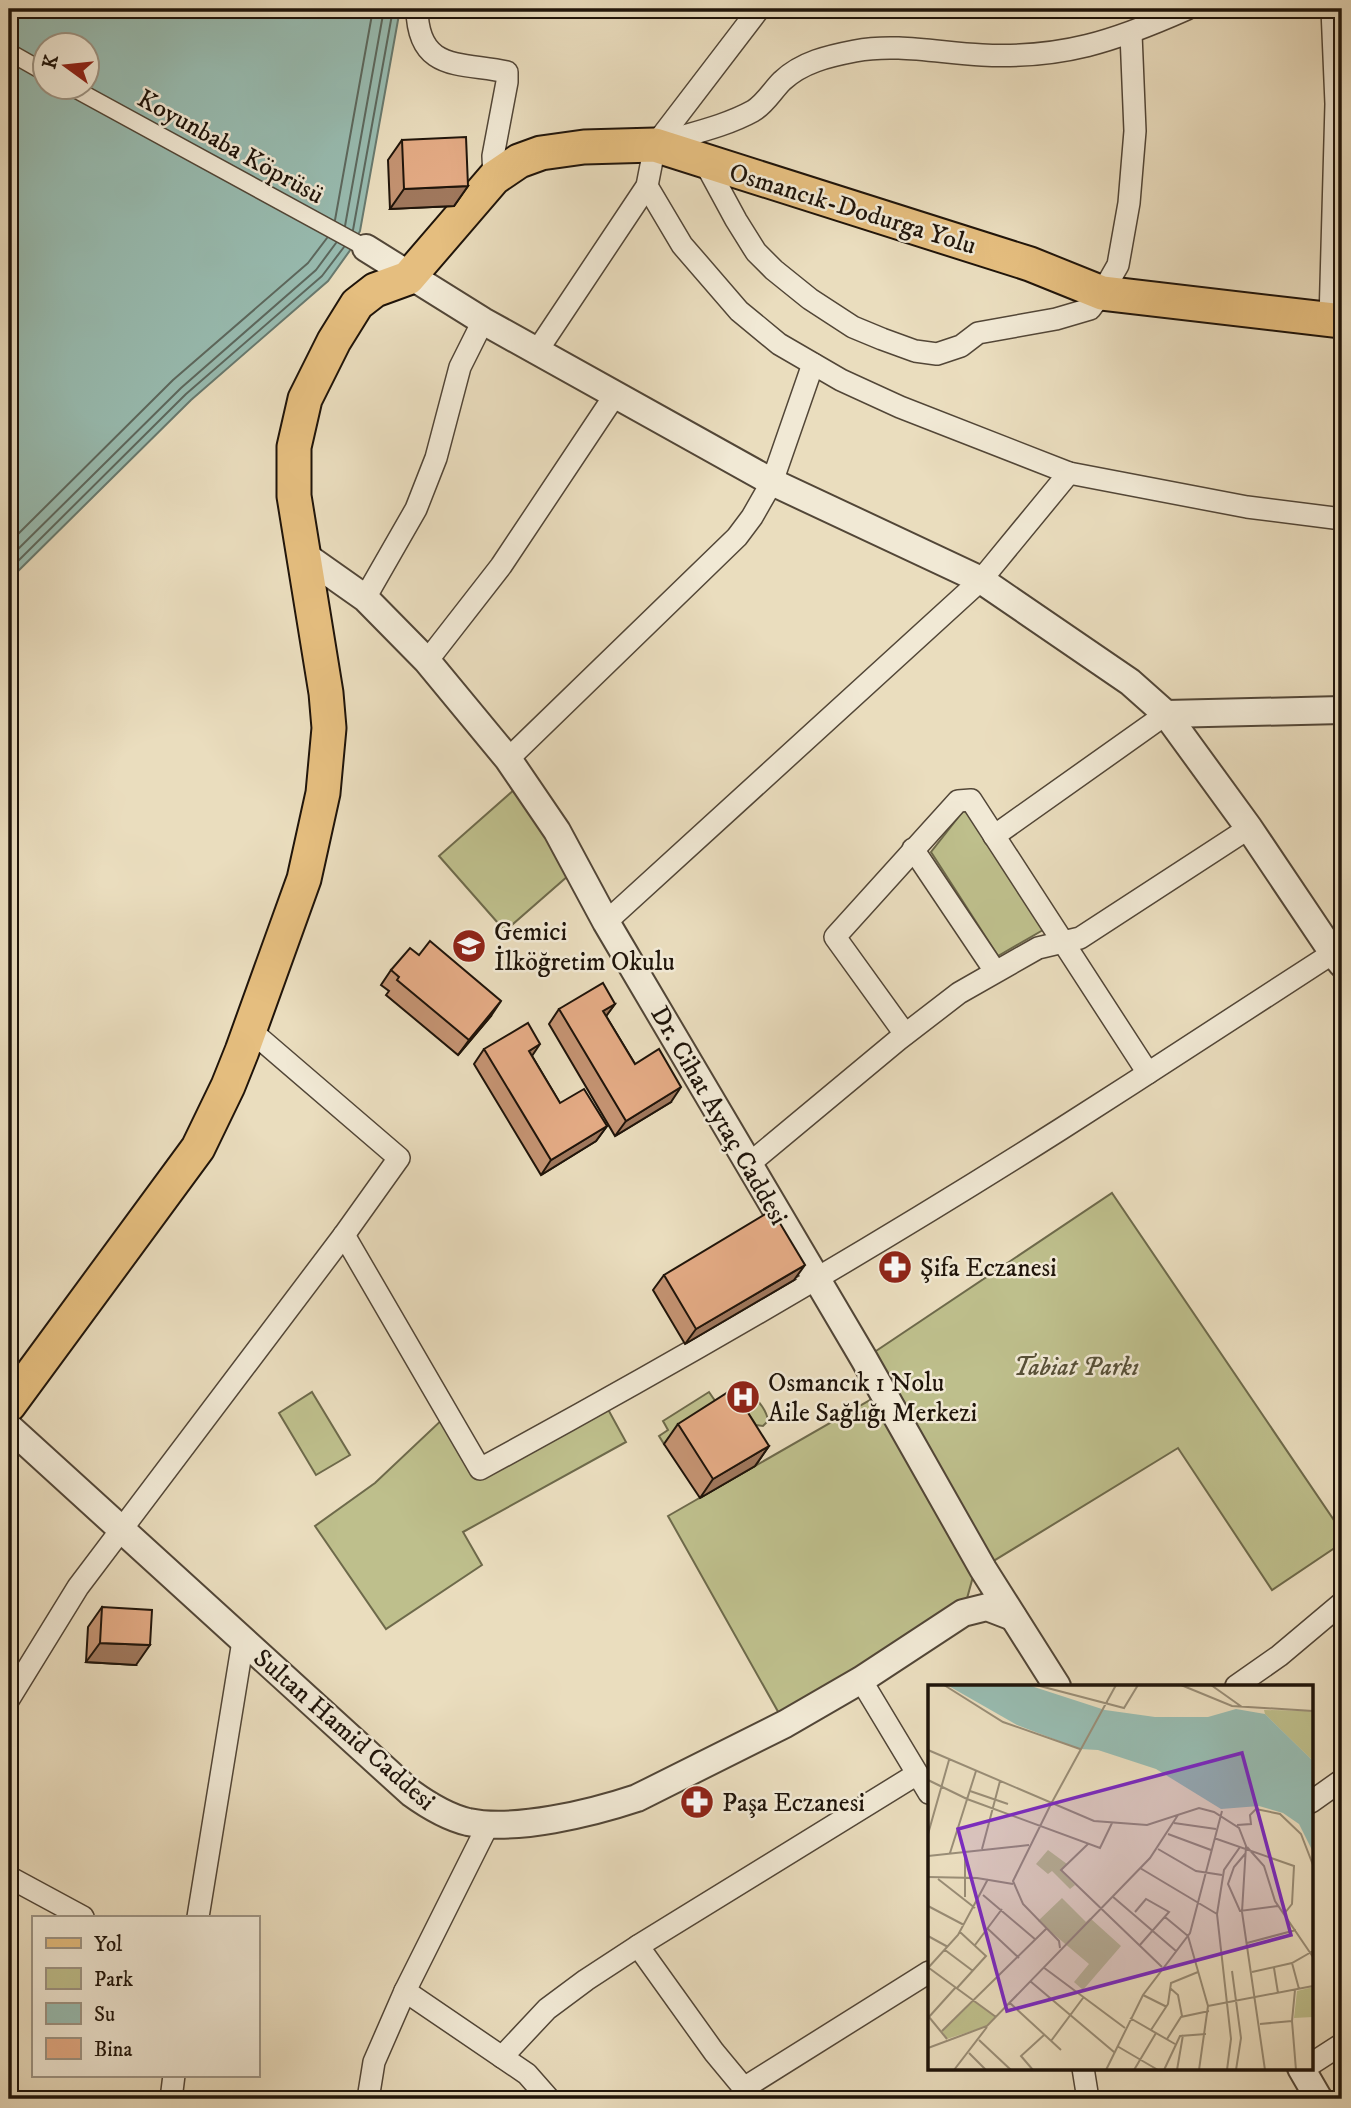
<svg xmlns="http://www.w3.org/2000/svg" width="1351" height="2108" font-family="'IM FELL DW Pica',serif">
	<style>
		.green { fill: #bebf8c; stroke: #6e6a4b; stroke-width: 2 }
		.water { fill: #98bcb1; stroke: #68796e; stroke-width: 2; fill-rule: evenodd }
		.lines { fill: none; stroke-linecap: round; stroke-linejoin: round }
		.shore { stroke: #5c685e; stroke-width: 2 }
		.pedestrian-casing { stroke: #524637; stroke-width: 19 }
		.minor-casing { stroke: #524637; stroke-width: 24 }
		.tertiary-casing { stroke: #524637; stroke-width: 30 }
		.primary-casing { stroke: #1f140a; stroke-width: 37 }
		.pedestrian { stroke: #f1e9d5; stroke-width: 16 }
		.minor { stroke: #f1e9d5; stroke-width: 21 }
		.tertiary { stroke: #f1e9d5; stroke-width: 26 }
		.primary { stroke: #e5be7f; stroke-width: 33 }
		.wall { fill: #c49372; stroke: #1f140a; stroke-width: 2 }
		.shaded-wall { fill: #a0785d; stroke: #1f140a; stroke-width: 2 }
		.building { fill: #e4ab85; stroke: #1f140a; stroke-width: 2 }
		.labels { text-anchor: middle; stroke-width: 5; stroke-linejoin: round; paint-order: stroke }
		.street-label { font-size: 26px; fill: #1f140a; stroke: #f1e9d5 }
		.poi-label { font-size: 26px; fill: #1f140a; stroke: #f1e9d5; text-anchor: start }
		.park-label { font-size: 26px; font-style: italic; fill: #575038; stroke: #f1e9d5 }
		.inset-road { fill: none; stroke: #998d76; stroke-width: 2 }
		.view { fill: #7b2cbf; fill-opacity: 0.15; stroke: #7b2cbf; stroke-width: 3.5 }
		.inset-edge { fill: none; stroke: #1f140a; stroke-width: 3.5 }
	</style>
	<rect width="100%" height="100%" fill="#eaddbe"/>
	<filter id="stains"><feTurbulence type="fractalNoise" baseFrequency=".00286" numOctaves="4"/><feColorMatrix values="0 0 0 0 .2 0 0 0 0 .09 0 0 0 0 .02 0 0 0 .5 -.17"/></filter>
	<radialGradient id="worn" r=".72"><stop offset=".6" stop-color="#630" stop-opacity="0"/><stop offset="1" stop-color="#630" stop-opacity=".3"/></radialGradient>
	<!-- green -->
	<g class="green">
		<path d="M524 781 577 868 505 931 439 856Z"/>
		<path d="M964 810 968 812 1043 930 998 956 931 852Z"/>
		<path d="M1112 1193 1342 1532V1543L1272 1590 1178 1448 974 1573 963 1613 785 1724 668 1516 882 1393 864 1359Z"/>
		<path d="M312 1392 350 1455 316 1475 279 1413Z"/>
		<path d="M709 1392 720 1408 664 1444 659 1436 668 1430 663 1421Z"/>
		<path d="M750 1396C759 1399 767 1412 768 1421L763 1426 756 1425 743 1405 745 1398Z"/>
		<path d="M604 1402 626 1442 463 1532 482 1565 386 1629 315 1526 375 1483 448 1414 480 1469Z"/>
	</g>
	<!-- water -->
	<path class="water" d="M9 9H400L360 231 351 249 328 281 191 400 9 580ZM46 46H88V88H46Z"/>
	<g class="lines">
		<!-- shore -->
		<g class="shore">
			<path d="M335 220 373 9"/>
			<path d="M345 226 384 9"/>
			<path d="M353 230 393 9"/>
			<path d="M9 543 173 380 308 263 327 238"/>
			<path d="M9 558 181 388 316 270 336 243"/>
			<path d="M9 570 186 394 322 276 344 247"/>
		</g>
		<!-- pedestrian casing -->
		<g class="pedestrian-casing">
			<g id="pedestrian">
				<path d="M9 52 46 73"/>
				<path d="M73 88 366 248"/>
			</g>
		</g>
		<!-- minor casing -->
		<g class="minor-casing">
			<g id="minor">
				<path d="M417 9C418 72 460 62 507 72V82L493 156 494 178"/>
				<path d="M657 144C688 134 724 127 753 111 765 104 772 91 782 81 802 62 829 56 855 51 896 43 940 53 982 55 1062 59 1115 41 1187 9"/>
				<path d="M704 161 736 220 756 252 774 270 810 299 853 327 882 339 915 351 937 354 961 346 978 333 1056 319 1090 309 1102 293 1118 265 1129 203 1135 131 1131 34"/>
				<path d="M647 186 682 245 739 311 779 344 841 380 900 407 1069 473 1247 507 1342 519"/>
				<path d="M1330 320 1336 104 1332 9"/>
				<path d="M537 351 647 186 655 145 759 9"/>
				<path d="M365 598 416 509 436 458 460 367 483 321"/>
				<path d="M427 661 501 566 615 395"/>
				<path d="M508 759 737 537 752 517 772 482 813 364"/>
				<path d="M994 836 1166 714"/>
				<path d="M913 849 995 971"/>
				<path d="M606 922 981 580 1069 473"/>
				<path d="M905 1034 835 937 958 801 971 800 1148 1073"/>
				<path d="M749 1164 898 1040 959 993 1038 948 1080 938 1249 828"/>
				<path d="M344 1235 480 1469C677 1362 872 1249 1061 1129 1152 1071 1242 1012 1333 953"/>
				<path d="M861 1680 929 1793"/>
				<path d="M1236 1686 1279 1656 1342 1603"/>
				<path d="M9 1699 78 1587 344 1235 399 1158 250 1030"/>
				<path d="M1311 1802 1342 1780"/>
				<path d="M9 1877 83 1917"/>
				<path d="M198 1917 243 1641"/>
				<path d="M638 1946 714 2052 753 2099"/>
				<path d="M405 1991 527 2074 549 2099"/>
				<path d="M502 2057 547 2009 586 1980 638 1946 917 1774"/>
				<path d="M1311 2064 1342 2044"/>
				<path d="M1083 2068 1088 2099"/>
				<path d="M744 2088 929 1972"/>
				<path d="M171 2099 174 2075"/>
				<path d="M368 2099 374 2062 405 1991 488 1825"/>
			</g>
		</g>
		<!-- tertiary casing -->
		<g class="tertiary-casing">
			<g id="tertiary">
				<path d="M366 248 483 321 772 482 981 580 1130 682 1166 714 1249 828 1333 953 1342 964"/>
				<path d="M304 555 365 598 427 661 508 759 557 831 606 922 864 1359 983 1569 1057 1686"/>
				<path d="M1166 714 1342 710"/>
				<path d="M9 1427 411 1793C429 1806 447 1817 468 1822 515 1832 592 1813 637 1798L785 1724 861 1680 963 1613 987 1607 1013 1617"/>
				<path d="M1301 2068 1319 2099"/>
			</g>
		</g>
		<!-- primary casing -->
		<g class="primary-casing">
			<path id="primary" d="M9 1405 198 1148 228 1086 242 1051 304 879 323 793 329 728 326 693 294 496V447L305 399 334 341 357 304 375 290 408 278 494 178 519 161 541 153 584 147 655 145 1030 264 1102 293 1342 321"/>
		</g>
		<!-- pedestrian -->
		<use href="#pedestrian" class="pedestrian"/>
		<!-- minor -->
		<use href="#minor" class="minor"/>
		<!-- tertiary -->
		<use href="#tertiary" class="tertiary"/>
		<!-- primary -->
		<use href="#primary" class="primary"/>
	</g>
	<!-- wall -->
	<g class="wall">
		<path d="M402 140 468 186 454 206 390 209 388 160Z"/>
		<path d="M391 970 491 1016 458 1055 386 995 389 991 381 985Z"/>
		<path d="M615 1004 606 1016 635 1064 671 1102 615 1136 549 1024 559 1009Z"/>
		<path d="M484 1049 532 1056 560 1103 607 1126 596 1141 541 1175 474 1064Z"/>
		<path d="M664 1275 794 1280 685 1344 653 1290Z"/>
		<path d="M678 1424 769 1446 755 1466 700 1498 664 1444Z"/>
		<path d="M102 1607 136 1665 86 1662 88 1627Z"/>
	</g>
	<!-- shaded-wall -->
	<g class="shaded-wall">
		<path d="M468 186 454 206 390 209 404 189Z"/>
		<path d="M501 1001 491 1016 458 1055 469 1040Z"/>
		<path d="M615 1004 604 1019 603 1011Z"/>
		<path d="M540 1044 530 1059 529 1051Z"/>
		<path d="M681 1087 671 1102 615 1136 626 1121Z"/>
		<path d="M607 1126 596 1141 541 1175 551 1160Z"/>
		<path d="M805 1265 794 1280 685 1344 696 1329Z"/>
		<path d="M769 1446 755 1466 700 1498 713 1479Z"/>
		<path d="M100 1643 150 1645 136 1665 86 1662Z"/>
	</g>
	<!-- building -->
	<g class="building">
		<path d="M466 137 468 186 404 189 402 140Z"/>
		<path d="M430 941 501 1001 469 1040 397 980 399 977 391 970 410 948 419 955Z"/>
		<path d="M603 983 615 1004 603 1011 635 1064 659 1049 681 1087 626 1121 559 1009Z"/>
		<path d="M528 1023 540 1044 529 1051 560 1103 584 1089 607 1126 551 1160 484 1049Z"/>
		<path d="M772 1210 805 1265 696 1329 664 1275Z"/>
		<path d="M733 1389 769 1446 713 1479 678 1424Z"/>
		<path d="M102 1607 152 1610 150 1645 100 1643Z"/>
	</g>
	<!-- icons -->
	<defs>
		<g id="school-disc" transform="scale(1.75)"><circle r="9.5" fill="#8f2418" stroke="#f1e9d5"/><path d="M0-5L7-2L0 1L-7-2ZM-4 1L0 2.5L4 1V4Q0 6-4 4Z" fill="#fff"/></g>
		<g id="pharmacy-disc" transform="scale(1.75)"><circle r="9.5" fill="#8f2418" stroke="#f1e9d5"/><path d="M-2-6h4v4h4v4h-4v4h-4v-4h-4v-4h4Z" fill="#fff"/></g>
		<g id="hospital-disc" transform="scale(1.75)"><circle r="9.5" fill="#8f2418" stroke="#f1e9d5"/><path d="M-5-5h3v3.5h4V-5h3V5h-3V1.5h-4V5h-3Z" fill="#fff"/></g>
	</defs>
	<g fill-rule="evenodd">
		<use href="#school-disc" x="469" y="946"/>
		<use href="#pharmacy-disc" x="895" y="1267"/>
		<use href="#hospital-disc" x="743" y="1397"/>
		<use href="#pharmacy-disc" x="697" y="1802"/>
	</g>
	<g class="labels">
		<!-- street labels -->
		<g class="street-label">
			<text transform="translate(231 146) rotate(29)" y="9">Koyunbaba Köprüsü</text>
			<text transform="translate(853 208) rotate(17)" y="9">Osmancık-Dodurga Yolu</text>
			<text transform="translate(720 1115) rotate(60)" y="9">Dr. Cihat Aytaç Caddesi</text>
			<text transform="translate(345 1729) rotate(41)" y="9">Sultan Hamid Caddesi</text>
		</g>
		<!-- poi labels -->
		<g class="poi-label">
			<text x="494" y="940">Gemici<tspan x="494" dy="30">İlköğretim Okulu</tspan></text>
			<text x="920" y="1276">Şifa Eczanesi</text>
			<text x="768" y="1391">Osmancık 1 Nolu<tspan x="768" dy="30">Aile Sağlığı Merkezi</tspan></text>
			<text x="722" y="1811">Paşa Eczanesi</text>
		</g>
		<!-- park labels -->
		<g class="park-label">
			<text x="1076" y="1375">Tabiat Parkı</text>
		</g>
	</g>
	<!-- overview -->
	<g transform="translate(928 1685)">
		<rect width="385" height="385" fill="#eaddbe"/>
		<path d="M336 25 385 26V76L337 29ZM120 165 139 179 133 186 147 200 142 204 124 186 120 189 108 179ZM134 213 158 237 162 233 193 261 155 305 146 297 161 279 110 236ZM385 302V332L366 333 369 306ZM45 315 68 332 59 341 19 354 14 346Z" fill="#bebf8c"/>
		<path d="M19 0H100L177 25 227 32H280L308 24 337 29 385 76V167L371 139 355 128 331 121 293 124 228 84 170 65 152 64 89 40Z" fill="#98bcb1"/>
		<path class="inset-road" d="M16 0 75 37 152 64M108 0 196 23 210 0M253 0 304 21 385 26M283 0 314 22M0 65 166 136 219 140 271 123 286 127 311 143 318 161 314 227 337 385M0 95 39 114 172 163 184 138M42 106 80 119M123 119 85 196 95 219 131 256 132 263M123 119 188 0M246 138 288 144M309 140 323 139 322 130 328 124 352 129 373 149 385 180M0 149 21 75M240 149 283 165M286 153 366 181 364 219 356 229M160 159 133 185 234 282M319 162 336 181 347 216 385 272M54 164 72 96M230 164 268 186 294 190M37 167V212M22 168 48 86M317 169 306 182 300 199 312 226 350 221M0 171 101 160M212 183 289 229M0 192 49 193 85 199M10 194 47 223M55 210 108 255M184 211 248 266M0 221 36 240M207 227 218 214 241 227 211 261M237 232 260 251 280 321 271 385M59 243 91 273M0 251 20 262M319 258 368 245M47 260 74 224M17 265 45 286M364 278 371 304M115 282 197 343M0 283 30 250 60 194M1 283 68 332M346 283 350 308M304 286 313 353 308 385M324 287 364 278 385 266M102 296 186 367M29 303 58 271 32 247M242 303 250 310 254 331M367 305 364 336 368 385M215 310 239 322M82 318 133 365M280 321 385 301M1 332 19 354M0 333 28 302M202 333 247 359M332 339 364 336M223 345 240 319 243 298 270 287M14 346 118 244M239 354 253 332 281 326M51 355 83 385M123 356 155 313M189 361 230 385M0 363 59 341 222 173 250 130M41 368 58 385M26 385 59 342M105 385 93 371 116 350M178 385 215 310 262 248 294 126M206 385 228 348M236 385 252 351 278 349M249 385 255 350M299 385 303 354 289 229 296 185 312 162"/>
		<path class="view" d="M314 68 363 250 79 326 30 144Z"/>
		<rect width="385" height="385" class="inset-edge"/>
	</g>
	<!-- margin -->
	<rect width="1351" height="2108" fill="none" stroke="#eaddbe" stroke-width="35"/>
	<rect x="10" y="10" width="1330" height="2087" fill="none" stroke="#1f140a" stroke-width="3.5"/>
	<rect x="18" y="18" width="1316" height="2073" fill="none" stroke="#1f140a" stroke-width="2"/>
	<!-- legend -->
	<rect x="32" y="1916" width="228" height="161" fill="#f1e9d5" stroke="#9d9484" stroke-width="2"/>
	<rect x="46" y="1938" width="35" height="10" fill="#e5be7f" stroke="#9d9484" stroke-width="2"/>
	<text x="94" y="1951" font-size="21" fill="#1f140a">Yol</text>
	<rect x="46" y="1968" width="35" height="21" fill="#bebf8c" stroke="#9d9484" stroke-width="2"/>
	<text x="94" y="1986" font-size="21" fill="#1f140a">Park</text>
	<rect x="46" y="2003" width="35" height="21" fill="#98bcb1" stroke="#9d9484" stroke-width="2"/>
	<text x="94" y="2021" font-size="21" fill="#1f140a">Su</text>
	<rect x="46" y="2038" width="35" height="21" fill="#e4ab85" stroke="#9d9484" stroke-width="2"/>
	<text x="94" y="2056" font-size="21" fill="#1f140a">Bina</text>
	<!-- north arrow -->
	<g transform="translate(66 66) rotate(285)"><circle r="33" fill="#f1e9d5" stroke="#9d9484" stroke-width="2"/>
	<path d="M0-5L12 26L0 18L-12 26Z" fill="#8f2418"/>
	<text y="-10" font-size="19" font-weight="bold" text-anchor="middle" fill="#1f140a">K</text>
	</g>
	<rect width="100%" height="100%" filter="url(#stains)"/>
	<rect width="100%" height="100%" fill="url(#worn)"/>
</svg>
